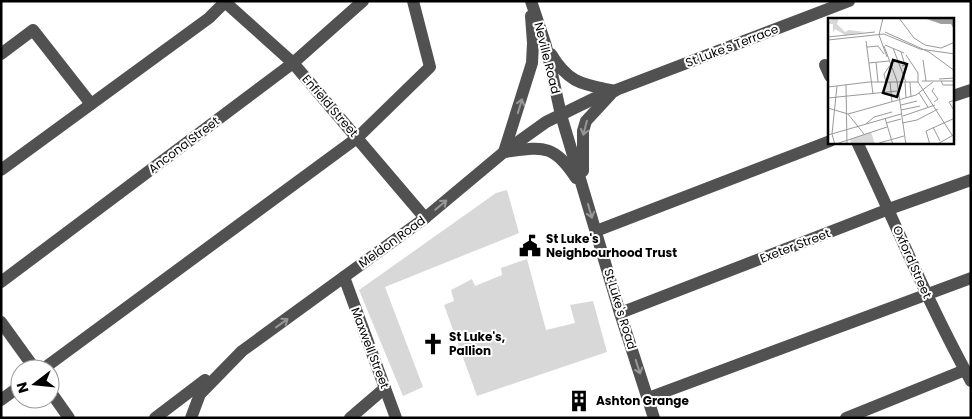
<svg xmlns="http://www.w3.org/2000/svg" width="972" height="419" font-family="Poppins,sans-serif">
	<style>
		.green { fill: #d8d8d8 }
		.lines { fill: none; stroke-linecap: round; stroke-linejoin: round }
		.minor { stroke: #515151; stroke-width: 12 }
		.oneway { stroke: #979797 }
		.labels { text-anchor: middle; stroke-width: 4; stroke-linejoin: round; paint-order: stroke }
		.street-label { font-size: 12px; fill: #000; stroke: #fff }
		.poi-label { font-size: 12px; font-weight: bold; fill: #000; stroke: #fff; text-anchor: start }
		.inset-road { fill: none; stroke: #999; stroke-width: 1 }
		.view { fill: #000; fill-opacity: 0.15; stroke: #000; stroke-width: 2.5 }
		.inset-edge { fill: none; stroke: #000; stroke-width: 2.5 }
	</style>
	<rect width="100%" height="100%" fill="#fff"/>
	<!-- green -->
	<g class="green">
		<path d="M507 190 519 233 385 287 423 387 403 396 359 290 496 193Z"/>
		<path d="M527 259 546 330 575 323 570 305 593 301 607 352 477 396 444 305 454 301 451 290 472 279 475 286 502 275 501 268Z"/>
	</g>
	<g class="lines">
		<!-- minor -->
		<g class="minor">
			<path d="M531 1 546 46 561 115 620 313 654 418"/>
			<path d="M225 2 293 63 425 218"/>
			<path d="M531 16 533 43 532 63 504 152C543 147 553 143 576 178"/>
			<path d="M1 54 33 30 91 104"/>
			<path d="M551 54C569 84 583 84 615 91"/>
			<path d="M825 65 830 76"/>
			<path d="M953 96 971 90"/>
			<path d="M857 142C895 222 928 304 971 381"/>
			<path d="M1 170 209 18 226 1"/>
			<path d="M583 171V131L586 121 611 94"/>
			<path d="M596 231 830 141"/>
			<path d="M344 277 396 418"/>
			<path d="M1 282 293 63 363 1"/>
			<path d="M620 313 889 209 971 180"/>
			<path d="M1 322 35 369"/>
			<path d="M43 369 357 138 430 67 413 1"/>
			<path d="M50 391 69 418"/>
			<path d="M648 398 971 278"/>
			<path d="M1 400 20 386"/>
			<path d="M155 418 205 380"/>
			<path d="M191 418 200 394 242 351 425 218 504 152 546 122 595 98 849 1"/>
			<path d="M350 418 385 388"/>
			<path d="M846 418 965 370"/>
		</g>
	</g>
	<!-- one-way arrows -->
	<defs><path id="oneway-shaft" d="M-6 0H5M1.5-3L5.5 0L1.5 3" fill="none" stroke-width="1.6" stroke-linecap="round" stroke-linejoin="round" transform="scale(1.25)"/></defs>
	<g class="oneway">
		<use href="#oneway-shaft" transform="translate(520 106) rotate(-73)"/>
		<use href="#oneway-shaft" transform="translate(585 128) rotate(105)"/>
		<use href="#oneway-shaft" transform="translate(441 205) rotate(-40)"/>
		<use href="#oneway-shaft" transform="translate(590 211) rotate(74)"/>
		<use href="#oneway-shaft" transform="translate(282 323) rotate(-36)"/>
		<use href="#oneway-shaft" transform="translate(638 367) rotate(72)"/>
	</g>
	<!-- icons -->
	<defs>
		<g id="civic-bare" transform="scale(1.725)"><path d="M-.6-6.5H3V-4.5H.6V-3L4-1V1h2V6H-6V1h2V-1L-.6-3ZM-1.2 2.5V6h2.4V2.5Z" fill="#000" stroke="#fff" stroke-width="2.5" paint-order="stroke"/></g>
		<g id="church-bare" transform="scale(1.725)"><path d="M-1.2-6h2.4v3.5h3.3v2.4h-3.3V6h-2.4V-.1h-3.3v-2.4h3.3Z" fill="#000" stroke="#fff" stroke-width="2.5" paint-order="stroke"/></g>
		<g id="building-bare" transform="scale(1.725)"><path d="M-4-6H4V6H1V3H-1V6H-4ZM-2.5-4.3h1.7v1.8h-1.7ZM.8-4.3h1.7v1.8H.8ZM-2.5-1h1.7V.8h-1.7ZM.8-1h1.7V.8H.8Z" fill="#000" stroke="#fff" stroke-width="2.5" paint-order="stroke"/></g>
	</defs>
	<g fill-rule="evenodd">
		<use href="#civic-bare" x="530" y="246"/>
		<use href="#church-bare" x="433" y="344"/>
		<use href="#building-bare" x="579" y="401"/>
	</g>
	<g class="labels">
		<!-- street labels -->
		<g class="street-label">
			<text transform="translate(732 46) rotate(-21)" y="4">St Luke's Terrace</text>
			<text transform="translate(547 58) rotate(76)" y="4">Neville Road</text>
			<text transform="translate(330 106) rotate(49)" y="4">Enfield Street</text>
			<text transform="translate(184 145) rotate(-37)" y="4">Ancona Street</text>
			<text transform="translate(392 242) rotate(-36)" y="4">Meldon Road</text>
			<text transform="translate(795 246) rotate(-21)" y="4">Exeter Street</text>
			<text transform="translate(912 262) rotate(66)" y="4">Oxford Street</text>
			<text transform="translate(620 309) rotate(73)" y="4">St Luke's Road</text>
			<text transform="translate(370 348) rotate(69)" y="4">Maxwell Street</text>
		</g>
		<!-- poi labels -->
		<g class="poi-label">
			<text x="546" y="243">St Luke's<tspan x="546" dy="14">Neighbourhood Trust</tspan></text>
			<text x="449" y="341">St Luke's,<tspan x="449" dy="14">Pallion</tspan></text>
			<text x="596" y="405">Ashton Grange</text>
		</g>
	</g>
	<!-- overview -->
	<g transform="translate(828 18)">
		<rect width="126" height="126" fill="#fff"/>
		<path d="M43 114 47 126H23L22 121Z" fill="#d8d8d8"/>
		<path d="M4 0H11L9 6 17 14 21 12 37 14 17 17 7 11 5 15V6H0Z" fill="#d8d8d8"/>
		<path d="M96 0H126V11L123 6H113Z" fill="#9f9f9f"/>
		<path class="inset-road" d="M55 0 51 17 59 39M71 0 86 20 97 27 113 30 127 24M57 14 101 34 127 53M0 19 47 14M0 22 56 16 92 31 127 36M38 23 45 76M57 27 76 35M56 28 69 63 78 127M39 29 50 28 56 36M65 30 78 64M73 34 77 47 74 48M78 37 90 55V64M95 42 98 63M48 44 50 64M41 45 61 43M111 61 127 60M94 63H127M113 63 115 67H127M58 64 56 56 63 46M62 64 64 84M77 64 78 80M82 64 83 79M90 64 124 117M18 67 19 127M0 69 41 64H90M106 70 104 73 110 81 106 84M91 75 100 89M0 80 69 73M127 82 121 84 127 94M73 87 89 83M0 90 20 96M73 92 92 88M20 96 88 77 105 64M20 96 36 116M75 98 107 87M57 100 65 127M58 105 73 101M74 105 89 102 110 91M38 106 46 99 64 94M105 109 112 123M0 117 73 96M51 125 76 118M8 126 59 109M7 127 4 116 9 68M102 127 98 113 127 100M108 127 127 116"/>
		<path class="view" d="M65 42 79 46 69 79 55 75Z"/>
		<rect width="126" height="126" class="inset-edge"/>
	</g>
	<!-- border -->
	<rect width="972" height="419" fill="none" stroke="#000000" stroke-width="5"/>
	<!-- north arrow -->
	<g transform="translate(35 384) rotate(254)"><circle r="24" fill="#ffffff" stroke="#999999"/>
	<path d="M0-4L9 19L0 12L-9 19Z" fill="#000000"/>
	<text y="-8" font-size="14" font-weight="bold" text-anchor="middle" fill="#000000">N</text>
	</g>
</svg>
